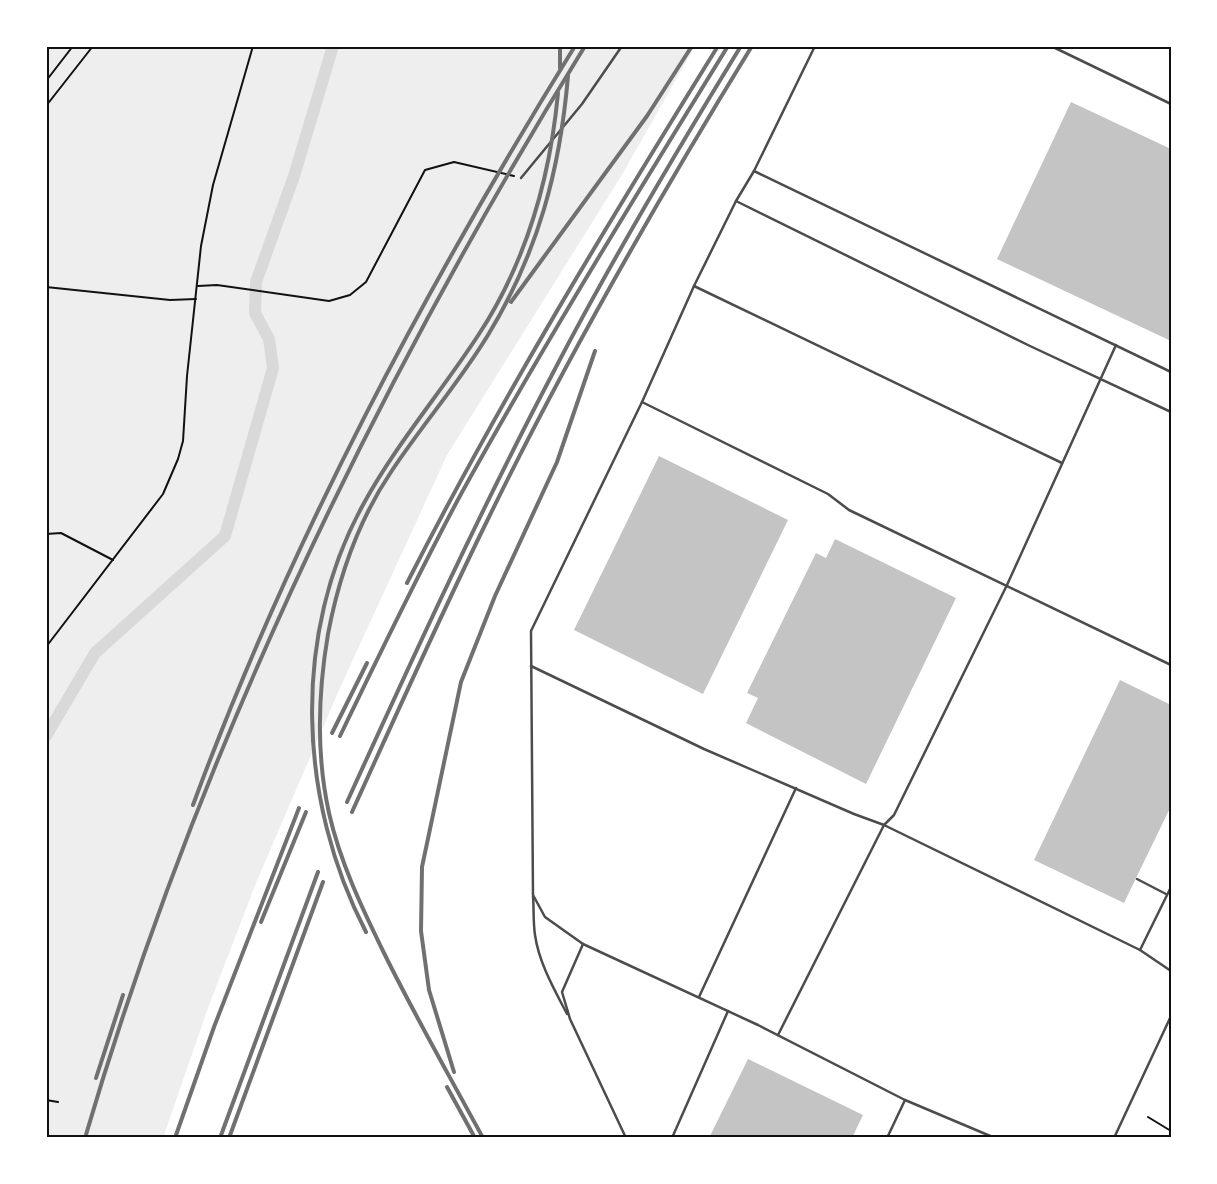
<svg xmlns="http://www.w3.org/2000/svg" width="1217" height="1184" font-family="'Noto Sans',sans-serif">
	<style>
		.green { fill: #eee }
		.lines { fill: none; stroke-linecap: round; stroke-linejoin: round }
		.canal { stroke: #d9d9d9; stroke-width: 12 }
		.building { fill: #c4c4c4 }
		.path { stroke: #111; stroke-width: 2 }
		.service { stroke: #4c4c4c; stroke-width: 2.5 }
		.rail { stroke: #707070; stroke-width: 4 }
		.neatline { fill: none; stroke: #111; stroke-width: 2 }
	</style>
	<rect width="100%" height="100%" fill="#fff"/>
	<!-- green -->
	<path class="green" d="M46 46H695L623 173 447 455 339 690 256 883 208 1008 163 1138H46Z"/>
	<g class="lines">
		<!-- canal -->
		<path class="canal" d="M46 736 95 653 225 536 273 368 269 339 255 313 256 282 294 176 333 46"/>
	</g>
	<!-- building -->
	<g class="building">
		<path d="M1071 102 1171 149V341L997 259Z"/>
		<path d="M659 456 788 520 703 694 574 630Z"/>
		<path d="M835 539 956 598 866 784 746 723 758 698 747 693 816 553 826 558Z"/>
		<path d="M1120 680 1171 705V806L1124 903 1034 860Z"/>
		<path d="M748 1059 863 1115 852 1138H709Z"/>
	</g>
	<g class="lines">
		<!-- path -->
		<g class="path">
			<path d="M46 81 73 46"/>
			<path d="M46 106 93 46"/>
			<path d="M198 286 217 285 329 301 350 295 366 282 425 170 454 162 514 176"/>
			<path d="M46 287 170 300 196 299"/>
			<path d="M46 534 61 533 113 560"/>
			<path d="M46 647 163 494 178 459 183 441 187 376 201 246 213 185 253 46"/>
			<path d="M46 1100 58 1102"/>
			<path d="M1148 1117 1171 1131"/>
		</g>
		<!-- service -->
		<g class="service">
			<path d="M815 46 754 171 736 201 694 286 642 402 531 631 533 895 545 917 583 944 758 1025 905 1100 995 1138"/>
			<path d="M1051 46 1171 104"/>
			<path d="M754 171 1171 372"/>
			<path d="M521 178 582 104 622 46"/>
			<path d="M736 201 1030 346 1171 412"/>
			<path d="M694 286 1062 463"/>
			<path d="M642 402 828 494 849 510 1171 665"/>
			<path d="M531 666 704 749 854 814 884 825 1140 950 1171 971"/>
			<path d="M1137 879 1166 894"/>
			<path d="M533 896C534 909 533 922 535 935 539 963 554 989 567 1014"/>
			<path d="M583 944 562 992 570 1019 626 1138"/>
			<path d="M1140 950 1171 887"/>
			<path d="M699 997 796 788"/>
			<path d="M778 1035 884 825 894 815 1007 585 1116 345"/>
			<path d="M672 1138 728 1011"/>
			<path d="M887 1138 905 1100"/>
			<path d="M1114 1138 1171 1016"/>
		</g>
		<!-- rail -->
		<g class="rail">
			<path d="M560 68V46"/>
			<path d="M511 302 647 116 692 46"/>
			<path d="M407 583C501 398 609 222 718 46"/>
			<path d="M332 733 367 663"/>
			<path d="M340 736C379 655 418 574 461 494 545 342 637 194 728 46"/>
			<path d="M347 802C413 657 480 511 555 369 612 259 676 152 741 46"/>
			<path d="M193 805C291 539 426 287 575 46"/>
			<path d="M352 812C397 713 441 614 489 517 568 355 658 199 752 46"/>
			<path d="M261 922 306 812"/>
			<path d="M366 932C298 801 291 634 364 503 397 443 442 391 479 334 526 262 550 178 558 93"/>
			<path d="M454 1072 429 990 421 931 422 867 461 682 495 596 557 462 595 351"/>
			<path d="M96 1078 123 995"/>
			<path d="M447 1087 475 1138"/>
			<path d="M85 1138C198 752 374 388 585 46"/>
			<path d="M175 1138 214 1027 299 808"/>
			<path d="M220 1138 318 872"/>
			<path d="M229 1138 323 882"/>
			<path d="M483 1138C450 1077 415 1016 384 953 362 908 340 862 329 813 316 754 318 693 328 634 339 576 358 521 391 472 422 425 459 383 488 335 538 253 560 170 568 76"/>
		</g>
	</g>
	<!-- border -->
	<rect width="1217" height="1184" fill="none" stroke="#ffffff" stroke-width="95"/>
	<rect x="48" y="48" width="1122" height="1088" class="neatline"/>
</svg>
